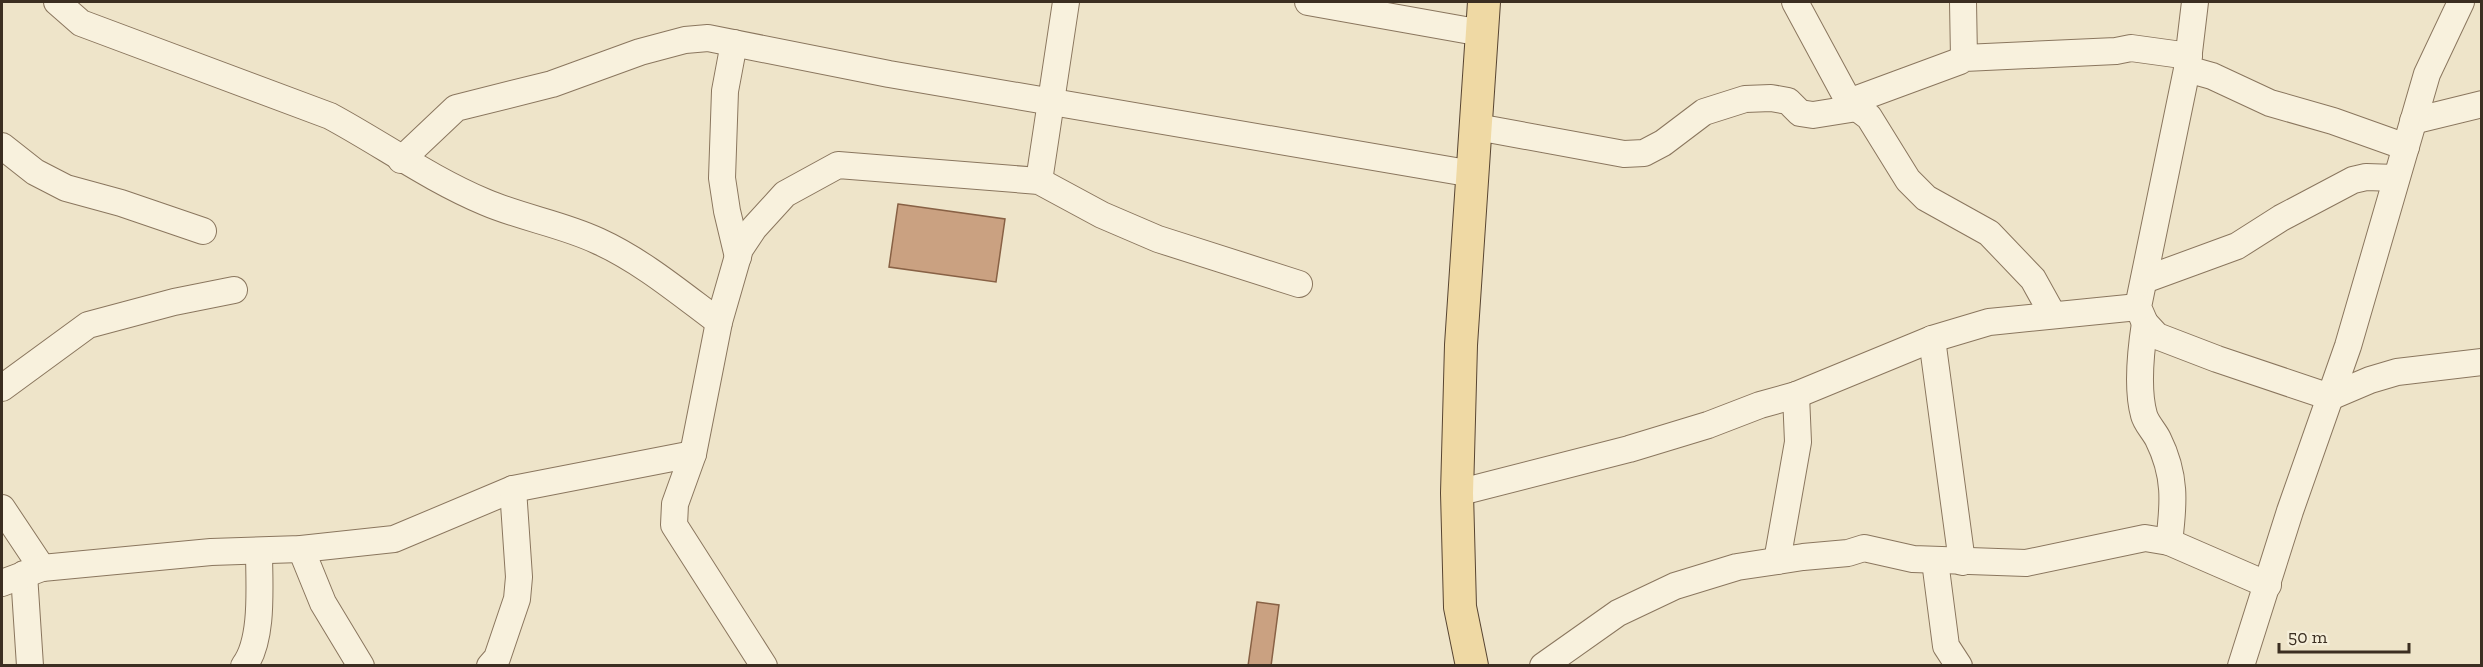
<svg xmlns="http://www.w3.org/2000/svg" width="2483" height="667" font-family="'Zilla Slab',serif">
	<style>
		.building { fill: #caa181; stroke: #886145; stroke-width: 1.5 }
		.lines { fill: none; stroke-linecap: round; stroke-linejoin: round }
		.minor-casing { stroke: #8a765e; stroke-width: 28 }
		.major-casing { stroke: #584532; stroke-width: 34 }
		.minor { stroke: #f8f1dd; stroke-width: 26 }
		.major { stroke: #efd9a4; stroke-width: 32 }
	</style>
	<rect width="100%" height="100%" fill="#eee4c9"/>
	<!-- building -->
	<g class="building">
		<path d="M898 204 1005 219 996 282 889 267Z"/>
		<path d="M1257 602 1279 605 1271 666H1248Z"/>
	</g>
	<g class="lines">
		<!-- minor casing -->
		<g class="minor-casing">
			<g id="minor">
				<path d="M57 2 81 23 330 116C382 144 430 179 485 202 522 218 562 224 598 241 642 261 680 293 719 322"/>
				<path d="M1308 2 1482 33"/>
				<path d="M1795 2 1849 102 1869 117 1908 180 1926 198 1989 233 2033 279 2053 315"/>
				<path d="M1963 2 1964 58"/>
				<path d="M2195 2 2187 69 2138 307 2145 323 2157 336 2217 359 2330 397 2370 380 2397 372 2482 362"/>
				<path d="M734 43 725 91 722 178 727 211 738 257"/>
				<path d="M2187 69 2212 76 2270 103 2333 121 2406 147"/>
				<path d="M1849 102 1960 61 1964 58 2116 51 2131 48 2189 56"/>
				<path d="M2413 121 2482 104"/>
				<path d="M1477 127 1624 154 1644 153 1663 143 1704 112 1745 99 1771 98 1788 101 1800 113 1813 115 1857 108"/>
				<path d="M2 146 35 172 66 188 121 203 203 231"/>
				<path d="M401 160 456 108 552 84 640 52 685 40 708 38 889 74 1473 174"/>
				<path d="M1039 181 1066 2"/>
				<path d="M2144 280 2237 246 2281 218 2353 180 2366 177 2396 178"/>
				<path d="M2145 323C2141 349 2137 390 2144 415 2146 423 2154 431 2158 439 2176 475 2174 503 2169 542"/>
				<path d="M1932 339 1962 562"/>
				<path d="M2 388 88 325 174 302 234 290"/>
				<path d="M1457 493 1629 449 1708 425 1760 405 1796 395 1932 339 1989 322 2138 307"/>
				<path d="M2 508 42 568"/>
				<path d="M301 549 323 603 361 666"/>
				<path d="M1777 561 1798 442 1796 395"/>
				<path d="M1935 561 1946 646 1959 666"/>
				<path d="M24 574 30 666"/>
				<path d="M2 583 42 568 211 552 301 549 394 539 513 489 693 454"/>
				<path d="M244 666C264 640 259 583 259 551"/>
				<path d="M490 666 497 658 517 599 519 577 513 489"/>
				<path d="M764 666 674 525 675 504 693 454 719 322 740 249 754 228 785 194 838 165 1039 181 1102 215 1158 239 1299 284"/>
				<path d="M1543 666 1618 613 1675 586 1737 567 1803 557 1848 553 1864 548 1913 559 2026 563 2145 538 2169 542 2268 585"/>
				<path d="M2241 666 2290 511 2348 346 2427 74 2461 2"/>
			</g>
		</g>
		<!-- major casing -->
		<g class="major-casing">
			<path id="major" d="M1472 666 1460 607 1457 493 1461 345 1484 2"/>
		</g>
		<!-- minor -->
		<use href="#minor" class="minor"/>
		<!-- major -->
		<use href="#major" class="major"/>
	</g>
	<!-- border -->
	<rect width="2483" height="667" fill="none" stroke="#3b2e21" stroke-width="6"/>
	<!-- scale -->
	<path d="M2279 643v9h130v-9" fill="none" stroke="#3b2e21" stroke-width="3"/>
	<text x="2288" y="643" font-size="18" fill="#3b2e21" stroke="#f5eed9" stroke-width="4.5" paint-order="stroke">50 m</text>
</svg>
